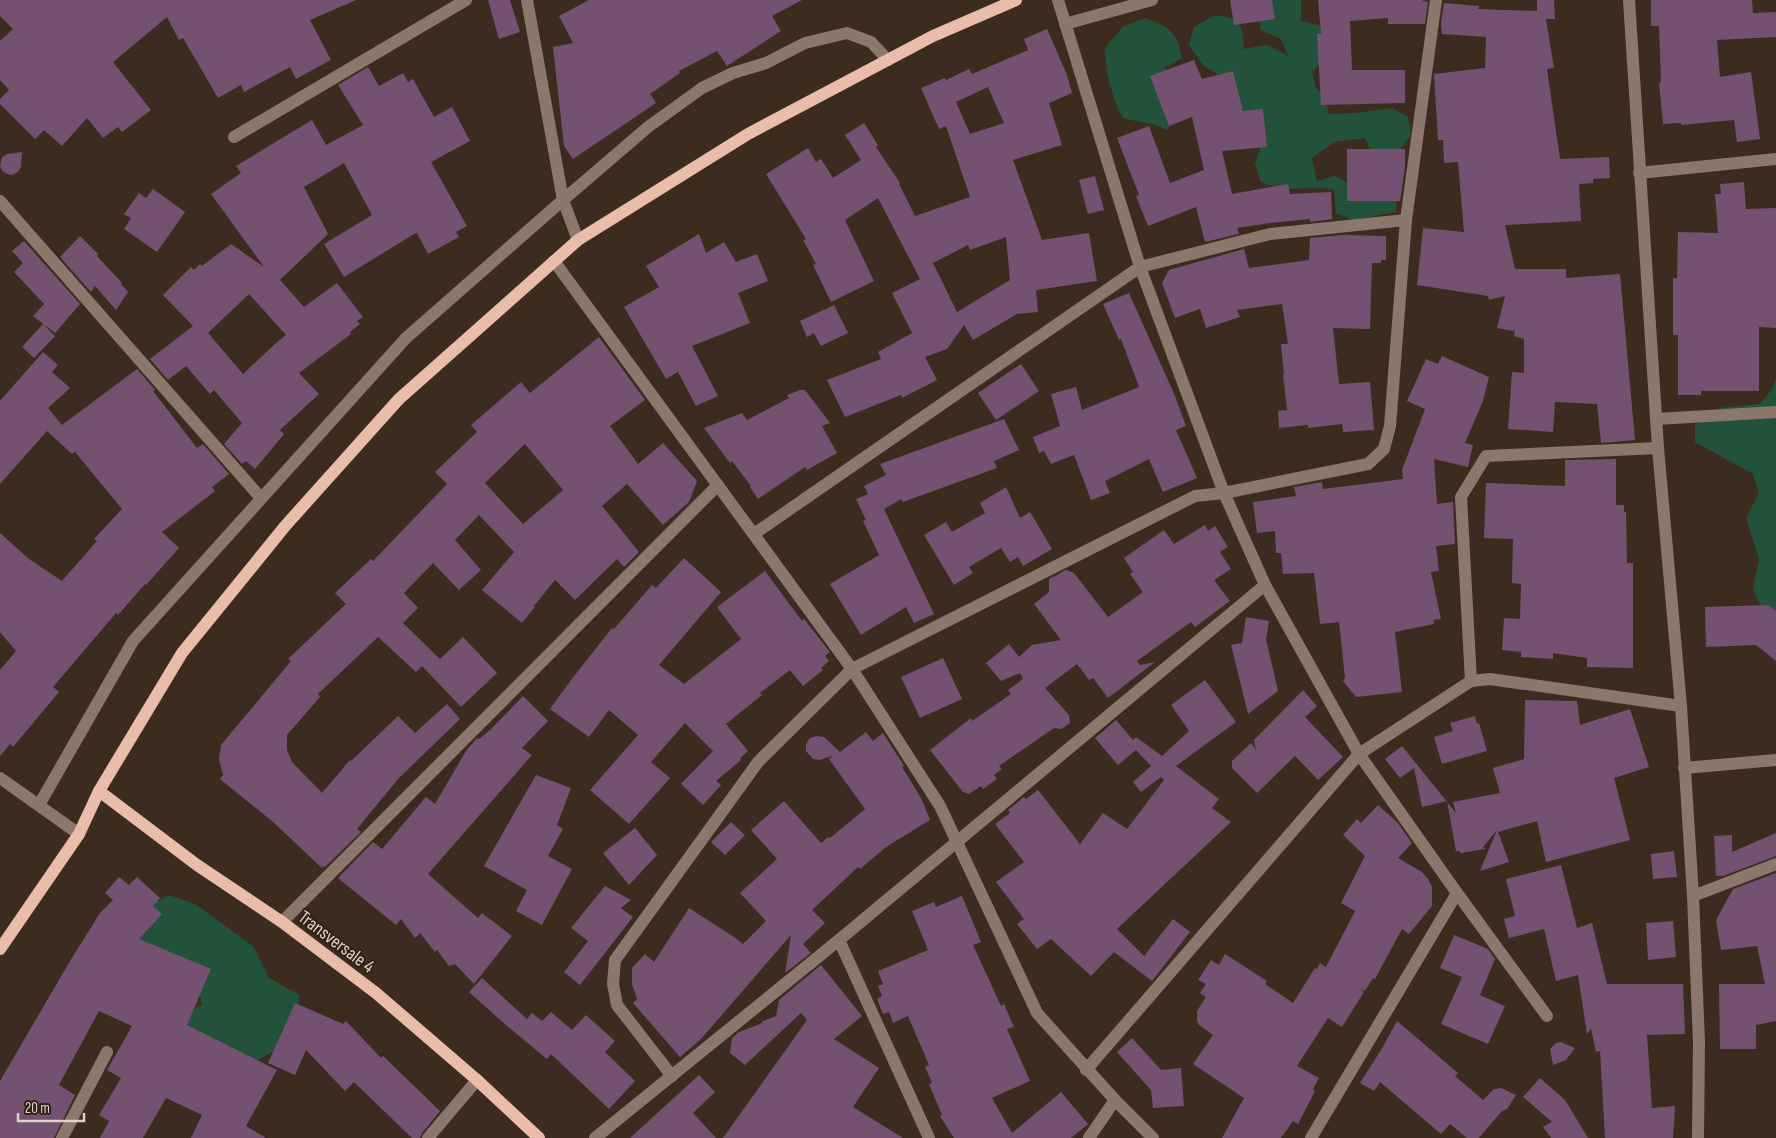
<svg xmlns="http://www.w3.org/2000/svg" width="1776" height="1138" font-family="'Sofia Sans Condensed',sans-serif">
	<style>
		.green { fill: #23523b }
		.building { fill: #745170; fill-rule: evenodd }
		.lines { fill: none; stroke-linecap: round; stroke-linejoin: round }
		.minor { stroke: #8c776d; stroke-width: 12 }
		.major { stroke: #e9bdaa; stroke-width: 12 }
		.labels { text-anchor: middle; stroke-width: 4; stroke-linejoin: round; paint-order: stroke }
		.street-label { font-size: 19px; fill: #ddd2ca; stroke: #312215 }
	</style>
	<rect width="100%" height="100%" fill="#3c2c1f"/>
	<!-- green -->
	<g class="green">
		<path d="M1259 0H1301V21L1317 25 1327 24 1323 60 1312 72 1316 88 1327 100 1328 114 1356 113 1392 108 1408 117 1411 135 1396 154 1371 152 1365 138 1334 142 1312 158 1317 181 1335 176 1352 185 1397 194 1396 212 1353 220 1336 213 1334 190 1322 188 1282 189 1261 182 1255 164 1262 143 1254 123 1235 99 1225 79 1203 65 1189 45 1194 27 1215 15 1238 19 1243 35 1244 49 1267 45 1288 56 1281 39 1261 30 1256 8Z"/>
		<path d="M1145 18C1168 26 1178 32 1182 58L1166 67 1169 95 1181 111 1167 130C1150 121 1140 123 1123 118 1111 95 1106 74 1105 48L1123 27Z"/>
		<path d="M1776 378V611L1764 612 1753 590 1759 559 1746 518 1759 493 1753 474 1695 442V425L1720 408 1760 404 1773 388Z"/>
		<path d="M169 895 195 904 253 946 269 978 299 995V1012L282 1046 248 1066 183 1028 184 1011 202 1005 193 970 104 929Z"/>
	</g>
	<!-- building -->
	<g class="building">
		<path d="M0 0H356L310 20 331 60 296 79 290 67 244 92 241 85 218 98 183 38 179 40 167 17 113 62 151 110 122 132 118 127 103 138 87 118 62 146 44 130 35 139 0 104V99L9 90 0 80V41L13 29 0 16Z"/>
		<path d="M488 0H510L520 32 499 39Z"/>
		<path d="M589 0H802L772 16 781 31 727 66 717 51 679 71 680 73 650 94 656 103 573 159 564 146 553 47 573 43 559 16Z"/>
		<path d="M1230 0H1272L1275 19 1234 25Z"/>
		<path d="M1318 0H1423V1L1428 2 1425 24H1388V18L1350 21 1352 70H1405V103L1321 105 1317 34H1321Z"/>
		<path d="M1537 0H1554L1555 19H1546L1554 68 1547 69 1560 159 1609 157 1610 178 1593 179V183L1579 184 1581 221 1505 225 1515 269H1566V278L1620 274 1635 440 1601 443 1597 404 1555 402 1553 432 1508 429 1512 372 1524 373V339L1514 336 1515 328 1514 331 1497 328 1505 296 1489 300 1488 296 1417 285 1423 228 1464 232 1458 162 1444 163 1443 140H1438L1434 74 1485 68 1486 37 1442 34 1441 24 1444 3 1479 6 1478 9 1537 11Z"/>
		<path d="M1651 0H1752L1753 13 1776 12V37L1717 40 1720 77 1751 72 1760 139 1737 142 1734 120 1681 125V123L1663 124 1659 83 1661 82 1659 26H1651Z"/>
		<path d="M1047 29 1067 75 1072 93 1049 103 1062 145 1013 160 1042 240 1089 233 1097 281 1036 290 1038 312 1017 314 973 340 964 325 947 349 925 357 937 380 902 398 901 395 845 417 827 380 881 359 878 352 912 333 892 293 920 279 878 198 845 220 874 281 831 302 813 265 816 264 803 240 806 239 766 174 808 148 816 162 821 159 833 178 861 160 845 135 864 123 878 145 876 147 900 183 899 184 915 216 970 197 946 126 939 129 921 88 945 78 946 80 969 69 972 74 1028 50 1024 39ZM988 87 1004 123 970 134 956 102ZM1006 237 1010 280 957 312 933 263 968 245 970 250Z"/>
		<path d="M1194 60 1202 79 1233 71 1243 111 1263 109 1267 147 1222 151 1232 194 1288 184 1290 194 1331 192 1332 219 1310 222V219L1270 223 1237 228 1239 234 1205 242 1196 207 1148 226 1136 196 1139 195 1117 138 1149 126 1170 183 1204 170 1192 117 1169 126 1150 76Z"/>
		<path d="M368 67 379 86 403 73 408 82 413 79 434 117 452 107 470 141 431 162 467 226 456 232 459 237 428 254 417 233 414 234 344 277 324 244 372 215 344 163 304 187 328 234 280 280 304 307 337 283 363 317 357 321 360 324 350 332 351 334 299 373 319 394 280 430 284 434 255 469 246 461 242 464 224 444 242 423 214 390 210 394 186 366 168 380 150 359 193 326 163 295 191 267 194 270 200 264 202 266 231 244 264 267 211 194 241 173 236 166 312 120 326 145 363 125 338 85ZM249 294 286 335 275 344 243 374 208 333Z"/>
		<path d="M1347 149H1405V167L1400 201H1347Z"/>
		<path d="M22 152 21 167 18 172 12 175 7 174 2 171 0 166 2 157 7 154Z"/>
		<path d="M1095 176 1104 210 1088 214 1079 180Z"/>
		<path d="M1744 182 1746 209 1776 208V328L1759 327V391H1701V395H1678V335H1673V278H1677L1678 232 1718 233 1715 194H1721L1720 184Z"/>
		<path d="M153 189 185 212 157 252 124 229 131 218 124 214 139 193 146 198Z"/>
		<path d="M699 234 706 253 724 242 736 262 757 254 768 281 738 293 750 323 692 346 718 396 696 406 678 372 666 379 624 307 659 287 646 266Z"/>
		<path d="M1343 235 1386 236V260H1381V263H1372L1370 329 1333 328 1339 384 1370 382 1374 430 1343 432 1342 424 1308 428V425L1279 428 1278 411 1287 410 1283 375H1284L1281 344H1288L1282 304 1237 310 1240 317 1206 328 1200 309 1175 318 1162 283 1169 270 1244 249 1249 268 1309 260 1310 238Z"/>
		<path d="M80 236 98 254 97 256 122 283 121 284 128 292 116 310 95 286 91 292 60 257Z"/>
		<path d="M24 241 80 304 55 333 33 316 44 304 14 272 23 263 12 251Z"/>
		<path d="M1129 293 1175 396 1186 426 1176 430 1197 478 1163 492 1149 459 1105 481 1110 493 1091 500 1074 455 1051 464 1044 451 1039 453 1033 437 1060 426 1051 394 1076 387 1082 410 1139 387 1121 339 1119 340 1103 304Z"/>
		<path d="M834 305 848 333 821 346 814 333 807 337 800 321Z"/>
		<path d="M43 324 55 336 34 358 22 347Z"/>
		<path d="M599 337 645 400 610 426 638 464 663 443 697 481 689 502 663 525 627 484 602 506 639 552 624 567 617 559 575 600 555 580 534 606 535 607 522 623 482 590 514 552 479 515 455 540 481 570 459 590 433 563 404 593 418 608 403 623 440 659 463 637 497 673 461 707 422 666 416 672 378 637 318 694 320 697 287 735V750L292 762 322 793 350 760 351 761 398 716 415 733 447 704 460 719 398 779 357 829 361 832 325 867 323 866 322 868 273 822 220 779 223 775 219 759 221 745 291 661 288 659 346 604 335 593 371 559 373 561 447 484 435 472 477 432 471 425 521 382 530 393ZM525 444 563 490 523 524 485 483Z"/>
		<path d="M43 352 58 365 52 372 70 388 48 408 62 425 137 369 155 390 153 391 197 448 203 444 229 474 212 487 215 491 162 532 179 548 146 585 145 584 118 615 116 613 53 687 59 692 13 747 10 744 0 756V670L16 651 0 632V533L29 559 62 581 97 541 94 539 122 509 75 452 72 454 47 431 0 484V401Z"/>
		<path d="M1442 356 1489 377 1483 401 1465 443 1473 445 1468 467 1434 459 1437 504 1453 502 1455 544 1436 546 1439 571 1431 572 1441 619 1433 620 1434 624 1395 632 1402 692 1356 697 1343 681 1345 678 1339 622 1320 624 1314 573 1283 574 1281 553H1276L1275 531 1257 533 1253 502 1296 496 1294 487 1322 482 1323 489 1403 479 1402 470 1425 409 1407 401 1426 359 1438 364Z"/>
		<path d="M1021 364 1039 391 996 420 978 393Z"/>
		<path d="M800 390H805L830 423 822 426 837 453 807 470 805 467 758 499 750 487 751 486 732 461 730 463 704 428 742 413 747 420 789 398 787 395Z"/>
		<path d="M1004 419 1019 450 994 461 997 468 903 502 901 499 884 509 934 614 914 623 906 607 861 635 830 584 879 555 863 521 866 520 856 499 868 494 864 486 886 475 880 464Z"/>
		<path d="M1616 459V505H1624V512H1626L1627 563H1633V668L1587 667V658L1553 653V659L1521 657V652L1502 650 1504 618 1520 619 1521 584 1512 583 1513 539 1484 538 1486 483 1565 486V460Z"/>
		<path d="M1006 487 1020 518 1030 512 1052 549 1023 566 1018 557 1010 562 1001 548 969 567 973 573 954 585 924 535 946 522 952 532 985 513 980 503Z"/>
		<path d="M1205 525 1208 531 1215 526 1228 547 1220 552 1231 569 1214 580 1230 601 1195 627 1191 622 1137 661 1140 665 1155 662 1108 698 1093 678 1089 680 1077 664 1045 688 1069 715 1070 723 1061 729 1054 728 999 766 1002 769 994 775 997 779 983 789 981 786 969 794 963 792 930 750 971 718 972 721 1011 694 1008 690 1023 679 1020 673 1001 681 986 663 1009 644 1019 657 1032 645 1061 640 1034 604 1049 592V579L1066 570 1074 573 1108 617 1143 592 1130 574 1133 572 1124 558 1164 530 1174 544Z"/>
		<path d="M684 558 721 592 659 665 684 684 741 639 717 607 765 571 802 621 804 619 830 652 825 656 829 661 821 668 823 670 803 686 790 670 760 693 762 695 726 724 748 751 740 758 741 760 716 781 721 785 703 805 681 784 713 751 685 723 651 762 670 778 629 824 590 790 638 735 609 710 589 737 550 709 571 680 612 628 614 629 652 585 656 588Z"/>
		<path d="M1768 605 1776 611V661L1756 645 1706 647 1705 607Z"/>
		<path d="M1246 617 1269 621 1266 639 1278 691 1248 714 1231 645 1242 643Z"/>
		<path d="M943 658 962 699 920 718 901 677Z"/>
		<path d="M1205 680 1236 722 1176 766 1219 799 1212 808 1231 822 1117 929 1144 956 1173 919 1190 932 1152 981 1114 952 1091 976 1051 939 1037 949 1017 924 1024 919 996 882 1024 862 995 824 1010 813 1008 810 1024 797 1026 799 1038 790 1080 844 1103 813 1127 829 1164 780 1161 777 1141 792 1133 782 1151 766 1136 750 1118 765 1095 738 1116 720 1133 740 1136 737 1162 756 1189 731 1171 705Z"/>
		<path d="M1303 690 1317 706 1305 717 1343 757 1318 780 1295 756 1257 793 1232 768V761L1251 743 1256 750 1254 740Z"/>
		<path d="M523 696 548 721 522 748 532 755 428 874 478 918 482 913 512 936 474 984 455 964 449 966 437 950 435 952 420 933 415 938 401 919 396 925 338 878 373 842 382 849 426 797 435 804 466 751 477 738 479 739 490 730Z"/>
		<path d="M1525 700 1577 701 1580 725 1630 709 1649 767 1614 778 1630 840 1546 862 1537 821 1498 832 1509 862 1480 871 1497 830 1483 847 1485 849 1461 853 1459 851H1456L1447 801 1422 807 1414 768 1400 778 1385 759 1402 746 1456 813 1453 802 1500 793 1493 768 1524 759Z"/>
		<path d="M1475 716 1477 724 1479 723 1487 751 1442 764 1434 737 1453 731 1450 723Z"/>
		<path d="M866 732 873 741 883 733 904 766 902 767 921 798 930 820 886 847 860 869 858 867 812 910 825 923 803 944 811 953 785 973 791 935 701 1039 680 1057 633 1003 637 999 632 984V968L645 954 654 962 689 908 734 937 743 944 766 921 740 893 777 859 751 830 784 801 821 843 828 837 830 838 865 809 829 759 833 756 819 760 813 759 806 751V744L810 738 817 736 824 737 840 752Z"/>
		<path d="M536 775 571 788 557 825 563 829 548 856 572 869 542 925 516 911 527 890 484 866Z"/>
		<path d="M1378 805 1397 822 1412 843 1398 858 1422 872 1428 879 1432 887V906L1409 934 1402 929 1375 979 1373 978 1365 991 1360 989 1364 992 1342 1027 1328 1018 1297 1066 1319 1078 1313 1089 1315 1091 1298 1124 1293 1121 1281 1138H1222L1244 1098 1193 1064 1213 1035 1199 1025 1197 1021V1011L1206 997 1200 993 1206 984 1198 980 1211 960 1219 965 1225 954 1267 981 1265 984 1293 1003 1315 968 1317 969 1320 963 1326 967 1355 911 1341 903 1365 856 1343 835 1357 819 1361 823Z"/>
		<path d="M731 822 745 835 725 855 711 842Z"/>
		<path d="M635 828 657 855 629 885 603 853Z"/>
		<path d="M1776 833V856L1723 876H1716L1714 836 1732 835V852Z"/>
		<path d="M1674 851 1677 877 1653 879 1651 854Z"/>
		<path d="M1561 865 1577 928 1592 923 1607 984H1683L1685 1034 1647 1035 1652 1108 1675 1106 1673 1138H1605L1600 1051 1596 1052 1591 1029 1587 1034 1578 975 1556 981 1544 929 1509 938 1504 919 1515 916 1506 879Z"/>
		<path d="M1776 873V1021L1756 1025V1049H1720L1719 984H1765L1757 946 1721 950 1716 920 1733 889Z"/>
		<path d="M119 877 129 885 137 877 160 898 153 906 162 914 139 939 211 969 187 1025 277 1070 246 1126 266 1138H191L202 1115 166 1098 143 1138H100L109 1121 99 1115 121 1078 107 1070 132 1026 99 1011 59 1085 75 1095 54 1138H0V1081L70 961 100 913 113 900 105 893Z"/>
		<path d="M605 886 631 900 621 908 633 917 580 985 564 972 588 941 571 928Z"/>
		<path d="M962 896 981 942 973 945 1001 1006 1004 1004 1014 1027 1007 1029 1030 1081 992 1098 1012 1133 1061 1092 1088 1124 1071 1138H954L940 1116 942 1115 929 1084 932 1083 925 1067 929 1065 908 1016 893 1023 889 1012 883 1014 877 999 882 996 878 986 883 984 878 971 928 950 912 911 934 902 936 907Z"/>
		<path d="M1673 921 1676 957 1648 960 1646 923Z"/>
		<path d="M1454 935 1488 949 1495 959 1480 995 1505 1006 1488 1044 1441 1024 1462 977 1440 968Z"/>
		<path d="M821 965 862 1016 834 1039 879 1068 853 1107 903 1138H723L807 1020 801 1013 745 1065 730 1053 732 1038 739 1032 760 1024 763 1021 776 1016 779 1000Z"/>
		<path d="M482 978 527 1019 532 1013 542 1021 551 1012 572 1030 586 1015 615 1041 605 1052 635 1081 609 1109 551 1054 547 1059 507 1026 469 992Z"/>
		<path d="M295 1003 343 1024 346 1021 381 1058 383 1056 440 1111 422 1133 420 1138H412L354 1082 345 1091 306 1050 295 1075 268 1063Z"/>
		<path d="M1397 1021 1458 1073 1455 1076 1483 1100 1494 1089 1501 1088 1516 1095 1507 1109 1502 1111 1479 1138H1467L1450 1124 1441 1134 1380 1082 1374 1091 1360 1083 1381 1050Z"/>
		<path d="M1132 1038 1161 1070 1181 1068 1184 1106 1153 1108 1151 1090 1117 1052Z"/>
		<path d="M1561 1042 1575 1048 1566 1060 1553 1065 1550 1049 1556 1043Z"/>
		<path d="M699 1075 715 1092 693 1113 716 1138H630Z"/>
		<path d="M1540 1078 1565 1100 1588 1138H1551L1543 1127 1552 1122 1523 1097Z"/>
	</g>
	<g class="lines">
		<!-- minor -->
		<g class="minor">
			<path d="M527 0 563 200 578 240"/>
			<path d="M1058 0 1140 267 1224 493 1265 585 1359 754 1457 893 1547 1016"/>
			<path d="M1629 0 1658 448 1681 706 1693 896 1699 1042 1698 1138"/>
			<path d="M1065 24 1152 0"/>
			<path d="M234 137 466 0"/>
			<path d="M1639 173 1776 159"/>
			<path d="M0 201 261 498"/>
			<path d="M554 261 852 669 940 806 1037 1013 1115 1100 1153 1138"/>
			<path d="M1656 419 1776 412"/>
			<path d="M754 534 1140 267 1270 234 1406 220"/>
			<path d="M1471 681 1461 497 1486 456 1658 448"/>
			<path d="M1684 768 1776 760"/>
			<path d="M0 778 79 834"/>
			<path d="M39 805 133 641 406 338 563 200 648 127 702 88 733 73 766 63 805 43 847 33 871 42 888 60"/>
			<path d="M1693 896 1776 864"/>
			<path d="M282 922 718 485"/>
			<path d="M839 940 929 1138"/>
			<path d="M1086 1070 1359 754 1471 681 1490 679 1681 706"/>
			<path d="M672 1076 617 1005 613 984 615 960 758 762 852 669 1195 496 1224 493 1368 464 1384 449 1390 426 1406 220 1436 0"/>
			<path d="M62 1138 107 1052"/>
			<path d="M428 1138 477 1080"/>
			<path d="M595 1138 839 940 1265 585"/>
			<path d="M1089 1138 1115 1100"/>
			<path d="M1311 1138 1457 893"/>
		</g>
		<!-- major -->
		<g class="major">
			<path d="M99 791 197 865 282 922 376 993 477 1080 539 1138"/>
			<path d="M0 949 79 834 99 791 182 653 286 525 399 399 578 240 748 134 933 36 1016 0"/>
		</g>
	</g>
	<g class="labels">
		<!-- street labels -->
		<g class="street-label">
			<text transform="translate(337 941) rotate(37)" y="7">Transversale 4</text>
		</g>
	</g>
	<!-- scale -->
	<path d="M18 1113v8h66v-8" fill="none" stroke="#ddd2ca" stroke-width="2.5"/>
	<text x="25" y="1113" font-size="15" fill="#ddd2ca" stroke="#312215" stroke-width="4" paint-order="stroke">20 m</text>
</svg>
